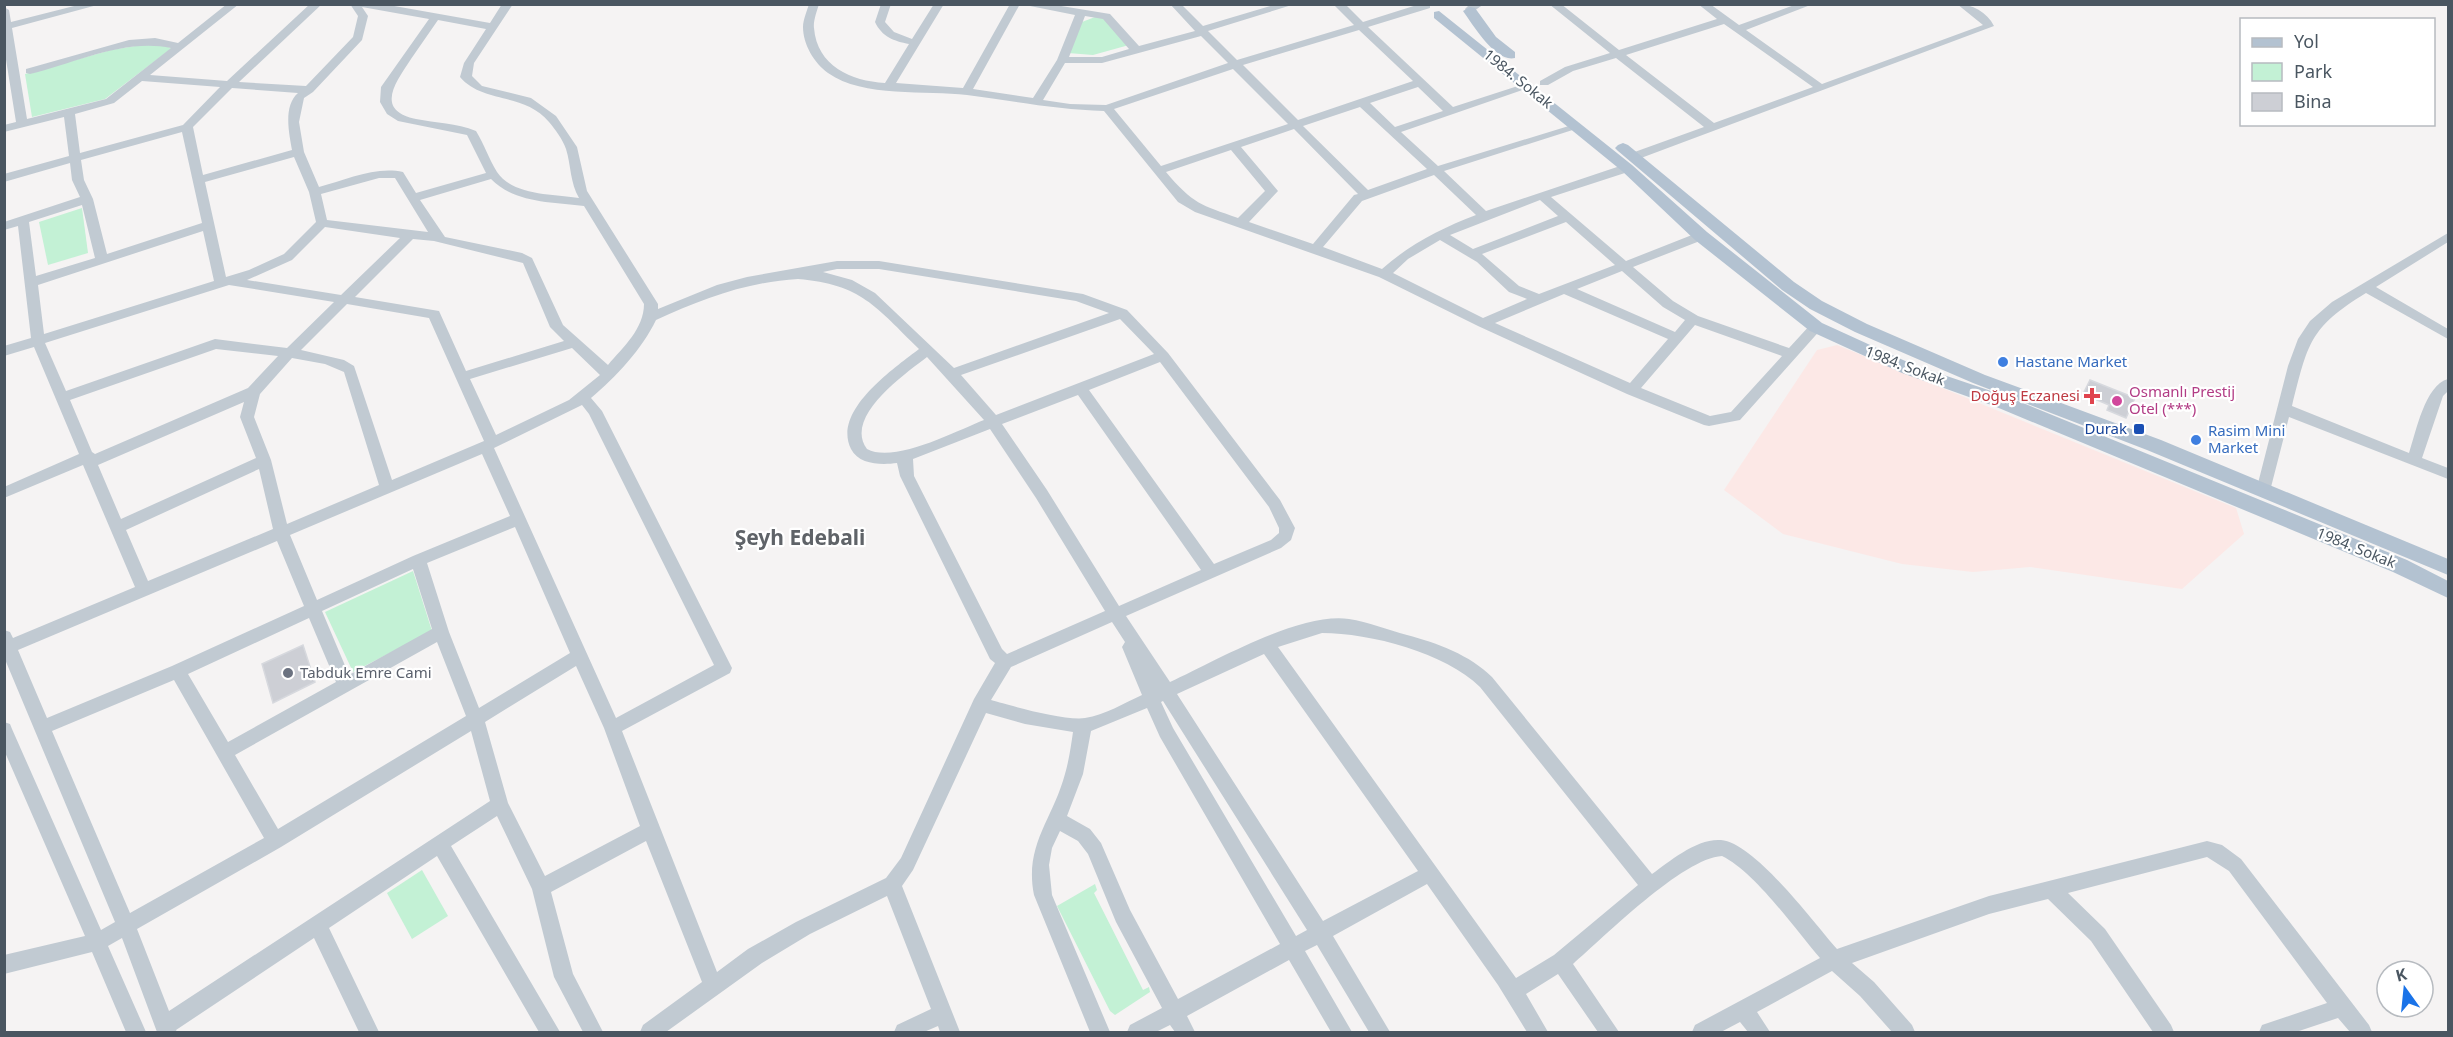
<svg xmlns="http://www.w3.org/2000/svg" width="2453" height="1037" font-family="'Noto Sans',sans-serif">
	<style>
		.medical { fill: #fce8e6 }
		.green { fill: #c3f1d5 }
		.building { fill: #cdcfd5; stroke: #d7d9de; stroke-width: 1.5 }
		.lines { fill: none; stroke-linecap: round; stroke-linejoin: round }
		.minor { fill: #c1cad2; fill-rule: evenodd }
		.major { fill: #b3c2d1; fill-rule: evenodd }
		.shop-dot { fill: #3f7fe0; stroke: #fff; stroke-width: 2 }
		.health-dot { fill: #e0444e; stroke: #fff; stroke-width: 2 }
		.hotel-dot { fill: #d1479c; stroke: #fff; stroke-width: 2 }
		.transit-dot { fill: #1a4fb4; stroke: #fff; stroke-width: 2 }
		.worship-dot { fill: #6b7280; stroke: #fff; stroke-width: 2 }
		.labels { text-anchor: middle; stroke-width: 4.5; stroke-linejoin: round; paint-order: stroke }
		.street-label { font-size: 15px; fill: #4a5661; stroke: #fff }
		.shop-label { font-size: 15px; fill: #366cbe; stroke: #fff; text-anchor: start }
		.hotel-label { font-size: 15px; fill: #b23c85; stroke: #fff; text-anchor: start }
		.health-label { font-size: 15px; fill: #be3a42; stroke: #fff; text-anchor: end }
		.transit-label { font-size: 15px; fill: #164399; stroke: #fff; text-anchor: end }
		.worship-label { font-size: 15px; fill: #5b616d; stroke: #fff; text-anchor: start }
		.district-label { font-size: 21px; font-weight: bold; fill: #5f6368; stroke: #fff }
	</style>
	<rect width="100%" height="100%" fill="#f5f3f3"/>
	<!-- medical -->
	<path class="medical" d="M1837 345 2236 508 2244 534 2182 589 2030 567 1973 572 1902 564 1783 534 1724 490 1817 350Z"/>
	<!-- green -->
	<g class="green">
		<path d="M1095 17 1105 18 1129 45 1093 55 1068 53 1082 22Z"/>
		<path d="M153 43 172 48 105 99 32 117 25 74 111 50Z"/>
		<path d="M82 208 88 253 48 265 39 222Z"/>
		<path d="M413 571 432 631 353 672 325 612Z"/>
		<path d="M422 870 448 916 412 939 387 893Z"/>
		<path d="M1095 884 1097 890 1094 893 1143 990 1149 987 1150 992 1115 1015 1110 1011 1057 906Z"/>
	</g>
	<!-- building -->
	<g class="building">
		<path d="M2090 380 2135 398 2126 418 2107 410 2109 405 2083 394Z"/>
		<path d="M303 645 315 682 273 703 262 664Z"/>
	</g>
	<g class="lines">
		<!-- minor -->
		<g class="minor">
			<path d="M82 4H101L12 28 27 119 106 99 171 48C125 38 75 63 30 74L26 73V69L129 40 155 38 178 43 227 4H239L150 75 227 81 310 4H322L239 82 306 86 353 37 358 16 350 4H383L490 23 502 4H513L474 63 472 76 482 86 531 98 556 116 577 147 587 191 658 304V309L717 285 747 277 837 261H879L1083 294 1127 310 1168 353 1280 500 1295 528 1291 540 1281 548 1126 616 1170 682C1216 661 1299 612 1349 619 1368 622 1388 630 1407 635 1437 643 1470 655 1492 677L1652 874C1670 861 1697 838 1721 840 1755 843 1815 924 1837 949L1989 896 2207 841 2222 845 2241 859 2369 1025 2372 1032H2350L2338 1018 2296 1032H2259L2262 1025 2327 1003 2229 871 2207 857 2068 893 2105 929 2171 1025 2174 1032H2153L2091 941 2048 899 1989 914 1852 963 1874 982 1912 1025 1915 1032H1892L1860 996 1832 971 1757 1012 1770 1032H1748L1740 1022 1721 1032H1692L1695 1025 1820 958C1795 929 1755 872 1722 856 1683 858 1604 937 1573 964L1619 1032H1598L1558 974 1526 994 1548 1032H1527L1498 985 1427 884 1333 936 1390 1032H1369L1317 945 1305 951 1352 1032H1331L1289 960 1187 1016 1195 1032H1175L1170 1025 1156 1032H1127L1130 1025 1162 1008 1116 922 1088 854 1078 841 1060 831 1052 848 1049 865 1052 895 1110 1032H1090L1034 895C1024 845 1053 819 1065 774 1069 760 1071 746 1073 732L1025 724 986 713 913 870 902 886 960 1032H940L938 1026 924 1032H894L897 1025 931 1009 887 896 810 934 762 963 666 1032H640L643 1025 702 982 646 841 551 892 573 974 603 1032H583L554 977 532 889 497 816 451 846 560 1032H539L437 856 329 928 379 1032H359L314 938 176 1030 177 1032H157L122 938 108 946 146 1032H126L92 952 4 974V955L85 936 4 750V722L10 724 12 729 101 930 115 922 4 657V630L10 632 13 638 135 587 83 465 4 498V487L79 454 34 347 4 356V346L31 338 18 226 4 230V222L80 197 72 180 70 163 4 182V174L69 156 64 117 4 132V125L16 122 4 47V7L9 10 11 22ZM362 7 429 19 381 87 380 102 387 114 398 121 467 135 486 173 416 193 403 172C375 166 346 180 319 187L304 152 299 122 304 98 313 92 362 40 368 16ZM438 20 486 29 464 63 460 77C483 104 524 92 549 122 555 129 563 140 566 149 571 165 570 183 579 198 554 194 513 196 497 172 489 159 484 144 476 131 456 123 436 123 416 119 374 110 396 82 411 59 420 46 429 33 438 20ZM142 81 220 87 183 125 80 153 75 114 114 103ZM232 88 298 93C283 106 289 133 292 150L203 175 193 127ZM182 132 202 223 107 254 93 199 84 180 81 160ZM294 157 309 192 316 222 284 254 249 270 226 277 205 182ZM379 178H395L428 232 327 220 321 194ZM491 179C514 203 553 202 584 206L644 304C644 329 623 347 608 365L563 325 532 258 522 253 445 237 420 200ZM82 205 95 258 36 276 29 222ZM325 227 400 238 341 295 247 280 292 260ZM203 231 214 281 44 334 38 285ZM413 239 434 241 523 263 550 327 564 341 466 371 439 311 355 297ZM837 269H879L1076 301 1109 313 954 368 875 293 852 280 823 272ZM798 279C861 284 876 307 919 349 893 369 832 411 851 449 859 465 882 465 897 463L900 476 990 659 995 663 974 699 901 858 886 878 796 922 748 949 717 972 622 731 730 673 732 668 602 411 591 398C616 377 642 349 656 320 702 299 747 282 798 279ZM229 285 334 302 287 348 215 339 66 391 45 343ZM347 304 429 318 484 441 392 480 354 366 344 360 301 350ZM1120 319 1154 354 996 415 961 375ZM572 348 600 375 569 400 496 435 470 379ZM216 349 278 356 248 388 95 454 92 452 70 400ZM927 357 984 420C956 431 894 464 867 449 843 417 905 374 927 357ZM292 358 325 364 344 372 379 485 287 524 271 460 254 417 260 394ZM1160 362 1269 507 1279 528V533L1271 540 1214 564 1089 390ZM1078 395 1201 570 1119 606 1047 490 1002 424ZM244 402 240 417 256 458 121 519 98 465ZM582 405 589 414 714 665 616 718 494 448ZM990 429 1036 498 1105 611 1007 654 1002 649 914 476 913 459ZM482 454 510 516 413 556 317 600 290 535ZM259 469 273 529 148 581 126 530ZM515 527 570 653 479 708 449 632 427 563ZM277 541 304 606 172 666 47 718 18 650ZM413 569 432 629 349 675 322 611ZM309 618 336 682 228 742 188 674ZM1112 622 1125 642 1122 647 1142 695C1124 703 1105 715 1085 718 1065 721 1012 706 991 700L1011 667ZM1322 633C1370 633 1446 653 1480 687L1638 885 1554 955 1516 978 1278 647ZM437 642 466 716 278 829 235 755ZM1264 654 1418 871 1323 921 1177 694ZM576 666 604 728 640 826 545 876 508 803 485 722ZM174 680 264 838 130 913 52 731ZM1163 701 1307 930 1296 936 1173 728 1161 702ZM1147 708 1160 737 1280 944 1178 999 1130 910 1101 843 1090 829 1067 816 1083 774 1091 731ZM471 731 490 801 169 1011 137 929 281 847Z"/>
			<path d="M809 4H819C817 11 813 21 814 28 817 66 851 81 885 83L909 44C894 41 882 37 875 22L881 4H891L885 22 894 32 912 39 934 4H944L896 83 963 88 1010 4H1020L973 89 1033 98 1057 60 1075 15 1020 4H1049L1110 14 1139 46 1195 31 1170 4H1181L1203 26 1277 4H1295L1208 31 1237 60 1354 25 1333 4H1345L1363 22 1420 4H1430V8L1368 27 1453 107 1524 84 1528 83 1534 86 1401 132 1438 166 1572 125 1576 124 1582 127 1444 171 1486 211 1623 165H1631V171L1551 197 1626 261 1697 233H1705V239L1633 267 1673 301 1698 316 1789 348 1811 324H1821L1823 327 1740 420 1709 426 1704 425 1627 394 1478 326 1379 277 1195 212 1178 202 1104 111C1058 110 1013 101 967 95 927 90 863 98 828 73 814 63 803 44 803 27 803 20 807 11 809 4ZM1085 16 1103 19 1129 49 1102 57H1069ZM1359 30 1413 81 1298 120 1243 65ZM1201 36 1228 63 1106 105 1070 104 1043 100 1065 63H1102ZM1233 69 1288 124 1161 166 1114 109ZM1418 87 1443 111 1395 127 1370 103ZM1360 107 1427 169 1368 190 1303 126ZM1294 129 1358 194 1354 195 1313 244 1249 222 1278 191 1241 147ZM1231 150 1265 191 1238 218C1201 205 1193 204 1166 172ZM1434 175 1476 215C1442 228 1410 244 1382 269L1323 247 1362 201ZM1540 200 1558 216 1473 249 1450 235ZM1566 222 1615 265 1539 294 1519 286 1482 254ZM1440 240 1477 262 1509 292 1527 299 1483 318 1393 273 1408 259ZM1622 271 1663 307 1685 320 1675 332 1577 289ZM1564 294 1668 339 1630 383 1495 323ZM1695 325 1782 356 1731 412 1710 416 1641 388Z"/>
			<path d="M1470 4H1484L1474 11H1466L1465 9Z"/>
			<path d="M1549 4H1561L1619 50 1717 19 1698 4H1710L1739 25 1797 4H1813L1746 30 1822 84 1983 25 1957 4C1972 4 1987 12 1994 26L1633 161 1629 160V154L1704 127 1616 58 1573 71 1548 85H1540V81L1565 67 1610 53ZM1724 24 1734 31 1813 87 1714 123 1626 55Z"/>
			<path d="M2448 233V242L2376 287 2448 329V339L2366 293C2309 328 2308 343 2292 406L2409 453C2416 432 2425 385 2448 379V391L2443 396 2422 458 2448 468V479L2289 417 2270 491 2263 497 2258 495 2256 491 2288 366 2298 339 2310 321 2332 302Z"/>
		</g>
		<!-- major -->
		<g class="major">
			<path d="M1470 7 1475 8 1496 37 1515 52V58C1496 63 1473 25 1463 11Z"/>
			<path d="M1439 11 1632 165 1707 232 1822 323 1914 365 2006 396 2407 560 2448 581V598L2393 572 1994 406 1902 373 1810 331 1695 240 1622 171 1434 18V12Z"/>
			<path d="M1623 143 1628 145 1794 282 1822 301 1867 324 1985 375 2161 440 2448 559V575L2147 450 1973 383 1855 332 1810 309 1782 290 1618 151 1615 148 1618 145Z"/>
		</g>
	</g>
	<!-- markers -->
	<g class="shop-dot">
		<circle cx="2003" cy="362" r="6"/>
		<circle cx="2196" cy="440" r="6"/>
	</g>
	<path class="health-dot" d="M2089 387h6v6h6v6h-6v6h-6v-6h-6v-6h6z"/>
	<circle class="hotel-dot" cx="2117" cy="401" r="6"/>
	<rect class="transit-dot" x="2133" y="423" width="12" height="12" rx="3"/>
	<circle class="worship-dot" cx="288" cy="673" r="6"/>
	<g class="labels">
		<!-- street labels -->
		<g class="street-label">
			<text transform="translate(1518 79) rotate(39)" y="5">1984. Sokak</text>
			<text transform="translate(1905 366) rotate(21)" y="5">1984. Sokak</text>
			<text transform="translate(2356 548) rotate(22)" y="5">1984. Sokak</text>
		</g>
		<!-- shop labels -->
		<g class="shop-label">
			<text x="2015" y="367">Hastane Market</text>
			<text x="2208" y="436">Rasim Mini<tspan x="2208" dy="17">Market</tspan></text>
		</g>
		<!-- hotel labels -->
		<g class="hotel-label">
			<text x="2129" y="397">Osmanlı Prestij<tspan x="2129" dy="17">Otel (***)</tspan></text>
		</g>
		<!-- health labels -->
		<g class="health-label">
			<text x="2080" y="401">Doğuş Eczanesi</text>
		</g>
		<!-- transit labels -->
		<g class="transit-label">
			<text x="2127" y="434">Durak</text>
		</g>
		<!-- worship labels -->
		<g class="worship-label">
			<text x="300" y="678">Tabduk Emre Cami</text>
		</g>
		<!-- district labels -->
		<g class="district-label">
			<text x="800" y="545">Şeyh Edebali</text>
		</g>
	</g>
	<!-- border -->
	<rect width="2453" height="1037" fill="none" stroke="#4a5661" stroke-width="12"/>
	<!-- legend -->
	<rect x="2240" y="18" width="195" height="108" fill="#ffffff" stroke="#b7bbc0" stroke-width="1.5"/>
	<rect x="2252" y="38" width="30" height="9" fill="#b3c2d1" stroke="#b7bbc0" stroke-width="1.5"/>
	<text x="2294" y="48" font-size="18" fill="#4a5661">Yol</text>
	<rect x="2252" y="63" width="30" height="18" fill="#c3f1d5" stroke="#b7bbc0" stroke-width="1.5"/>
	<text x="2294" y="78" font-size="18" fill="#4a5661">Park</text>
	<rect x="2252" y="93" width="30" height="18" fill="#cdcfd5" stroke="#b7bbc0" stroke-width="1.5"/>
	<text x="2294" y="108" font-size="18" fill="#4a5661">Bina</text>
	<!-- north arrow -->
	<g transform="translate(2405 989) rotate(345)"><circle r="28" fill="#ffffff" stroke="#b7bbc0" stroke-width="1.5"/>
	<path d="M0-4.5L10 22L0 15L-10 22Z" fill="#1a73e8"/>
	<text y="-9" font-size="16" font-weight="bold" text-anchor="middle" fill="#4a5661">K</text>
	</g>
</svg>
